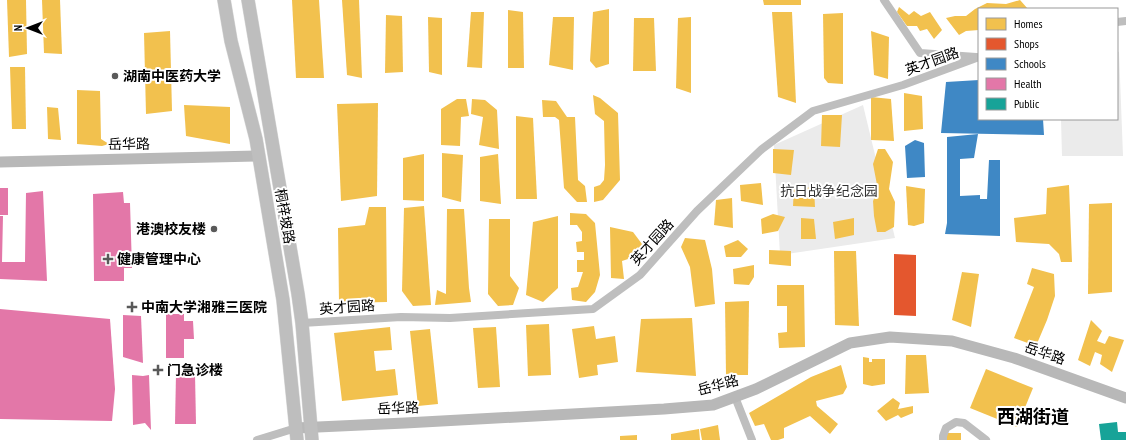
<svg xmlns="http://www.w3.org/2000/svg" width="1126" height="440" font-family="'PT Sans Narrow','Noto Sans SC',sans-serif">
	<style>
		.green { fill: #ebebeb }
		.homes { fill: #f2c14e }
		.shops { fill: #e4572e }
		.schools { fill: #3f88c5 }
		.health { fill: #e377a8 }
		.public { fill: #17a398 }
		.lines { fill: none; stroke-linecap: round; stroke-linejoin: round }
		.primary-casing { stroke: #dbdbdb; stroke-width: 14 }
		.street { stroke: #bebebe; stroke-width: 8 }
		.secondary { stroke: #b8b8b8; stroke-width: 11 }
		.primary { stroke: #bebebe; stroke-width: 13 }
		.poi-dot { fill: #595959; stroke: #fff; stroke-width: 1.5 }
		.labels { text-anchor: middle; stroke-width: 4; stroke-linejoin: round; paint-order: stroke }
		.street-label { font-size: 14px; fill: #000; stroke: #fff }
		.poi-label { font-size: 14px; font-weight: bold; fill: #000; stroke: #fff; text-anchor: start }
		.park-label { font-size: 14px; fill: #323232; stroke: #fff }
		.district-label { font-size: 18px; font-weight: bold; fill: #000; stroke: #fff }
	</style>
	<rect width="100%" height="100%" fill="#fff"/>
	<!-- green -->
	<g class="green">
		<path d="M1117 51 1119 52 1123 156H1062L1061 119H1117Z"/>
		<path d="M863 105 895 238 780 255 774 145Z"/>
	</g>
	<!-- homes -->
	<g class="homes">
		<path d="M7 0H26L27 54 9 57Z"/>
		<path d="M42 0H60L62 54 44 53Z"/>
		<path d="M292 0H319L324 78H296Z"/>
		<path d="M342 0H359L362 78 347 75Z"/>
		<path d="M763 0H801V5H764Z"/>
		<path d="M1020 0 1028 9H979V30L966 31 959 35 946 18 955 16H966L975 9 987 3 1006 4Z"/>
		<path d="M899 7 909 15 914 11 921 16 930 12 942 30 934 39 927 29 920 31 917 26H907L897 12Z"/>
		<path d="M609 9V64L596 68 590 61 593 12Z"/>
		<path d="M508 10 523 12 524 68H508Z"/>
		<path d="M471 12H484L482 68 467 67Z"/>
		<path d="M772 12H792L796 103 778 97Z"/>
		<path d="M843 13V84L828 83 824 78 823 14Z"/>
		<path d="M386 15 402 16 403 72 385 73Z"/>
		<path d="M428 17 442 18V75L429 72Z"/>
		<path d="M553 17H574L573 70 549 65Z"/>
		<path d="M691 17V93L676 88 678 18Z"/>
		<path d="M634 18H654L656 71H633Z"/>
		<path d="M170 31 172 111 146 114 144 33Z"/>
		<path d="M871 31 889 37 888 79 874 75Z"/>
		<path d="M10 67H25L26 129H12Z"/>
		<path d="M77 90 100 91 101 139 109 144 102 146 77 144Z"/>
		<path d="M904 93 922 96 923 129 904 131Z"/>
		<path d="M593 95 600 98 618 113 620 180 603 200 594 202V187L600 185 604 180 605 165 604 121 595 114Z"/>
		<path d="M871 97 891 99 894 141 871 140Z"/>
		<path d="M457 99H466L469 116 461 117 460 146 441 145V109Z"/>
		<path d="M472 99 485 100 497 110 499 149 479 145 483 117 471 114Z"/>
		<path d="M542 100 556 101 567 117H575L578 180 585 186 587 202H577L564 188 559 120 555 117H543Z"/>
		<path d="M378 103 377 196 341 201 337 104Z"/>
		<path d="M184 105 230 107V144L186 136Z"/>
		<path d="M47 107 58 108 61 140 48 139Z"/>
		<path d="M822 115H842L840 147 821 146Z"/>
		<path d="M516 116 533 118 537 199H516Z"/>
		<path d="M773 149 794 150 791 175 773 173Z"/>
		<path d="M878 149H885L893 162 889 189 895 202 894 227 885 232H877L874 216 873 201 878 190 873 164Z"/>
		<path d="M442 153 463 155 461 202 442 197Z"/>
		<path d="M424 154V201L403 200V158Z"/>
		<path d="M498 154 501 204 480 201V157Z"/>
		<path d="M761 183 763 205 741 201 740 185Z"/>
		<path d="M1069 185 1072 262H1061L1059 254 1049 244 1016 242 1014 218 1046 214 1047 188Z"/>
		<path d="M906 186 925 189 924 223 914 226 908 225Z"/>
		<path d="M794 187 814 188 815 207 793 206Z"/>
		<path d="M732 198 733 228 714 225 716 200Z"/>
		<path d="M1112 203V292L1088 294 1089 204Z"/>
		<path d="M424 206 431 305 413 306 402 291 404 208Z"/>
		<path d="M369 207H386L387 302 339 303 338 228 365 225Z"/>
		<path d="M447 209H464L469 288 471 302 435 305 437 290 446 294Z"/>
		<path d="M570 213 586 214 595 223 600 275 595 292 586 302 572 300 571 288 578 287 583 272H577V260H584V252H577L576 242 582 241V232L577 225H570Z"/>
		<path d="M773 214 785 217 778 231 762 234 761 219Z"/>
		<path d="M558 216V288L543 302 526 295 533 222Z"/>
		<path d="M801 218 814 219 816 239H801Z"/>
		<path d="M854 218V235L835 239 833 222Z"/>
		<path d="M489 219H510V276L519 288 513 305 498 306 488 294Z"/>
		<path d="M610 227 633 232 645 248 631 258 622 261 624 279 611 278Z"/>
		<path d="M685 238 705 240 712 269 715 304 695 307 690 267 681 247Z"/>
		<path d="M738 240 748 249 741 257H726L724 246Z"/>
		<path d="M769 250 791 251V266L769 264Z"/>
		<path d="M834 251H856L859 326 835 325Z"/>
		<path d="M754 265V277L749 285 734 284 733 269Z"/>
		<path d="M1032 268 1054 274 1055 296 1047 320 1036 346 1014 338 1034 287 1027 284Z"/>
		<path d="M962 272 979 274 971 327 952 320Z"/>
		<path d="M777 285H804L805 347 779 348 778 333 787 332V306H777Z"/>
		<path d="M749 301 748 375H726L725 302Z"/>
		<path d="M692 318 696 376 636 372 641 319Z"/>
		<path d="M1091 320 1102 331 1097 341 1105 344 1109 336 1124 340 1112 372 1100 364 1102 355 1095 352 1090 366 1078 360Z"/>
		<path d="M549 324 551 375 528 376 526 325Z"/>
		<path d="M594 326 596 339 615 336 618 362 597 365 598 375 579 378 572 329Z"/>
		<path d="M390 327 392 350 374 351 376 371 395 369 398 395 342 401 334 333Z"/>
		<path d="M496 327 500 387 478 388 473 328Z"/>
		<path d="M430 329 438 404 418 406 410 331Z"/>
		<path d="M906 355H926L929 393 905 394Z"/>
		<path d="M863 357 869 358V362H872V359H885V384L872 386 863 384Z"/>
		<path d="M841 365 847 387 843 394 816 401 817 406 838 424 830 434 810 416 784 428V438L778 440H771L764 424 755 426 749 413 811 377Z"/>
		<path d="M986 369 1033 388 1017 427 970 408Z"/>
		<path d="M893 398 900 403 898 409 913 406V413L901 418 898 415 886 421 877 411Z"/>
		<path d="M718 425 720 440H702L700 429Z"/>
		<path d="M699 429 700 440H671V434Z"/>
		<path d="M945 433H961V440H946Z"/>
		<path d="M637 435V440H620V436Z"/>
	</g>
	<!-- shops -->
	<path class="shops" d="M894 254 916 255V316L894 315Z"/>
	<!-- schools -->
	<g class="schools">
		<path d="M979 80V119H1043L1044 135 941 133 946 82Z"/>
		<path d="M978 134 974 158 960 159V196L980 195V199H987L989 160H1000V236L945 234 947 223V137Z"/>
		<path d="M915 140 924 143 925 177 907 178 905 146Z"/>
	</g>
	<!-- health -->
	<g class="health">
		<rect x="0" y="188" width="8" height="27"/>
		<path d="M43 191 47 281 0 279V216H3L2 262H25L26 193Z"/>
		<path d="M123 192 124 203H130L132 268H124V281H94L93 194Z"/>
		<path d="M0 309 110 319 115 389 112 421 0 419Z"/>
		<path d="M166 314H184V321H193L194 339H184V358H166Z"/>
		<path d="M123 315 141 316 143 363 123 357Z"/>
		<path d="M176 374H195L196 424H175Z"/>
		<path d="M132 375 143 376 149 375 151 430 145 423 133 425Z"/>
	</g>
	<!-- public -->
	<path class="public" d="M1117 422 1118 432H1126V440H1101L1099 424Z"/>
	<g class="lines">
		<!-- primary casing -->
		<g class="primary-casing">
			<g id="primary">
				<path d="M224 0 231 41 256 139 283 300 297 440"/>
				<path d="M248 0 298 294 302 323 312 440"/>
			</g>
		</g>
		<!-- street -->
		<g class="street">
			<path d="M884 0 920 53 976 57"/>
			<path d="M1117 22 1126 21"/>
			<path d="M302 323 401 317 450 318 593 309 640 275 697 211 762 149 813 111 903 85 979 57"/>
			<path d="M735 397 752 440"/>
			<path d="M257 440 296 428"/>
			<path d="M943 440V436L946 428 956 422 964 423 986 440"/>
		</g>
		<!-- secondary -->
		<g class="secondary">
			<path d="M0 162 259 156"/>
			<path d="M296 428 405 423 664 409 713 405 756 389 850 343 890 337 952 341 1014 358 1126 398"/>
		</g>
		<!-- primary -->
		<use href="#primary" class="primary"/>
	</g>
	<!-- markers -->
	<g class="poi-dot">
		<circle cx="115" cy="76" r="4"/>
		<circle cx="214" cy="229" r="4"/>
		<path d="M106 253h4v4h4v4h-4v4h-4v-4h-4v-4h4z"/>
		<path d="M130 301h4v4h4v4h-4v4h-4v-4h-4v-4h4z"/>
		<path d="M156 364h4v4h4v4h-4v4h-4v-4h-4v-4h4z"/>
	</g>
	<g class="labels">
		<!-- street labels -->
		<g class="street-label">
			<text transform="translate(932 61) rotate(-20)" y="5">英才园路</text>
			<text transform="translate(129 144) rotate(-1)" y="5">岳华路</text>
			<text transform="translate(285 216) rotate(80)" y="5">桐梓坡路</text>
			<text transform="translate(652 242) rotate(-48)" y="5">英才园路</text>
			<text transform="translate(347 307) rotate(-4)" y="5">英才园路</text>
			<text transform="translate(1045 353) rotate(19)" y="5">岳华路</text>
			<text transform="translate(718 385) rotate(-15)" y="5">岳华路</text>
			<text transform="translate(398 408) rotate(-2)" y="5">岳华路</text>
		</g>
		<!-- poi labels -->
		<g class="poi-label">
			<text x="123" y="81">湖南中医药大学</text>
			<text x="206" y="234" text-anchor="end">港澳校友楼</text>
			<text x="117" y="264">健康管理中心</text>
			<text x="141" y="312">中南大学湘雅三医院</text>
			<text x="167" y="375">门急诊楼</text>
		</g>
		<!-- park labels -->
		<g class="park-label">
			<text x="829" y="196">抗日战争纪念园</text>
		</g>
		<!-- district labels -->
		<g class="district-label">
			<text x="1033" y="423">西湖街道</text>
		</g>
	</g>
	<!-- legend -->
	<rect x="978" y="8" width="140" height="112" fill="#ffffff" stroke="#999999"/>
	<rect x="986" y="18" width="20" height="12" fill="#f2c14e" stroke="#999999"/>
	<text x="1014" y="28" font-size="12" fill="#000000">Homes</text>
	<rect x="986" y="38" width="20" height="12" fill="#e4572e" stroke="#999999"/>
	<text x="1014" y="48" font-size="12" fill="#000000">Shops</text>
	<rect x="986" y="58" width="20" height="12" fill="#3f88c5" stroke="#999999"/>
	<text x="1014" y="68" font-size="12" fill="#000000">Schools</text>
	<rect x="986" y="78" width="20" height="12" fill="#e377a8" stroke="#999999"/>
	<text x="1014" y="88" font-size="12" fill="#000000">Health</text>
	<rect x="986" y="98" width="20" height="12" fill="#17a398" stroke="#999999"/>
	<text x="1014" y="108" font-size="12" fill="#000000">Public</text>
	<!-- north arrow -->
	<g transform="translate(28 28) rotate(270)" stroke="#ffffff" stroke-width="3" paint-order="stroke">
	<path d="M0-3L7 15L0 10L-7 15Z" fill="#000000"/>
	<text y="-6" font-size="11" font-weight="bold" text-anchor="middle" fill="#000000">N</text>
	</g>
</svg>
